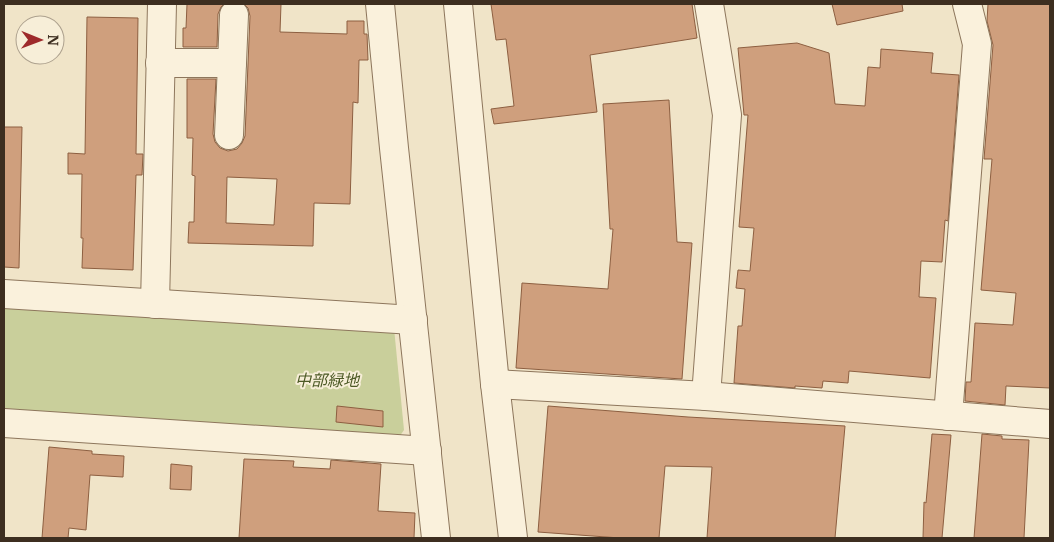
<svg xmlns="http://www.w3.org/2000/svg" width="1054" height="542" font-family="Merriweather,'Noto Sans JP',serif">
	<style>
		.green { fill: #c9cf9b }
		.building { fill: #cf9f7d; stroke: #8d5f41; fill-rule: evenodd }
		.lines { fill: none; stroke-linecap: round; stroke-linejoin: round }
		.minor-casing { stroke: #8d765c; stroke-width: 30 }
		.minor { stroke: #faf1dc; stroke-width: 28 }
		.labels { text-anchor: middle; stroke-width: 4; stroke-linejoin: round; paint-order: stroke }
		.park-label { font-size: 16px; font-style: italic; fill: #4d5a26; stroke: #f7eed8 }
	</style>
	<rect width="100%" height="100%" fill="#f0e4c8"/>
	<!-- green -->
	<path class="green" d="M4 304 394 328 404 430 397 440 4 414Z"/>
	<!-- building -->
	<g class="building">
		<path d="M187 4H224L221 7 218 14 217 47H183V28H186Z"/>
		<path d="M244 4H281L280 32 347 34V21H364V34H367L368 60H359L358 103 353 102 350 204 314 203 313 246 188 243 189 222H194L195 176 192 175 193 138H187V79H216L213 134 215 142 220 148 228 151 237 149 242 143 245 136 250 16 248 8ZM227 177 277 179 274 225 226 223Z"/>
		<path d="M491 4H692L697 38 590 55 597 112 494 124 491 109 514 106 506 39 496 40Z"/>
		<path d="M832 4H902L903 11 837 25Z"/>
		<path d="M988 4H1050V388L1006 386 1005 405 965 401 966 382H971L975 323 1013 325 1016 293 981 290 992 159H984L993 45 987 21Z"/>
		<path d="M87 17 138 18 136 154H143L142 175H136L133 270 82 268 83 238H81L82 174H68V153L85 154Z"/>
		<path d="M797 43 829 53 835 104 865 106 868 67 880 68 881 49 933 53 931 73 959 75 948 221 945 220 942 262 921 261 919 297 936 298 930 378 849 371 848 383 823 381 822 388 795 386V388L734 383 738 326H742L745 289 736 288 738 270 750 271 754 228 739 227 748 115H744L738 48Z"/>
		<path d="M669 100 677 242 692 243 682 379 516 368 522 283 608 289 613 229H610L603 104Z"/>
		<path d="M4 127H22L19 268 4 267Z"/>
		<path d="M337 406 383 411V427L336 422Z"/>
		<path d="M548 406 688 417 845 426 835 538H707L712 467 665 466 659 538H620L538 532Z"/>
		<path d="M932 434 951 435 942 538H923L924 502 926 503Z"/>
		<path d="M982 434 1002 436V439L1029 440 1024 538H974Z"/>
		<path d="M49 447 92 451V454L124 456 123 477 90 475 86 530 69 528 68 538H42Z"/>
		<path d="M244 459 294 461 293 467 330 469 331 460 381 464 378 511 415 513 414 538H239Z"/>
		<path d="M171 464 192 466 191 490 170 489Z"/>
	</g>
	<g class="lines">
		<!-- minor casing -->
		<g class="minor-casing">
			<g id="minor">
				<path d="M380 4 394 148 436 538"/>
				<path d="M458 4 495 384 513 538"/>
				<path d="M160 63H232"/>
				<path d="M229 135 234 15"/>
				<path d="M4 294 413 320"/>
				<path d="M155 304 162 4"/>
				<path d="M495 384 706 396 1050 424"/>
				<path d="M706 396 727 115 709 4"/>
				<path d="M948 416 977 44 967 4"/>
				<path d="M4 423 427 451"/>
			</g>
		</g>
		<!-- minor -->
		<use href="#minor" class="minor"/>
	</g>
	<g class="labels">
		<!-- park labels -->
		<g class="park-label">
			<text x="327" y="386">中部緑地</text>
		</g>
	</g>
	<!-- border -->
	<rect width="1054" height="542" fill="none" stroke="#3d2e20" stroke-width="10"/>
	<!-- north arrow -->
	<g transform="translate(40 40) rotate(91)"><circle r="24" fill="#f7eed8" stroke="#ada18e"/>
	<path d="M0-4L9 19L0 12L-9 19Z" fill="#9e2a2b"/>
	<text y="-8" font-size="14" font-weight="bold" text-anchor="middle" fill="#3d2e20">N</text>
	</g>
</svg>
